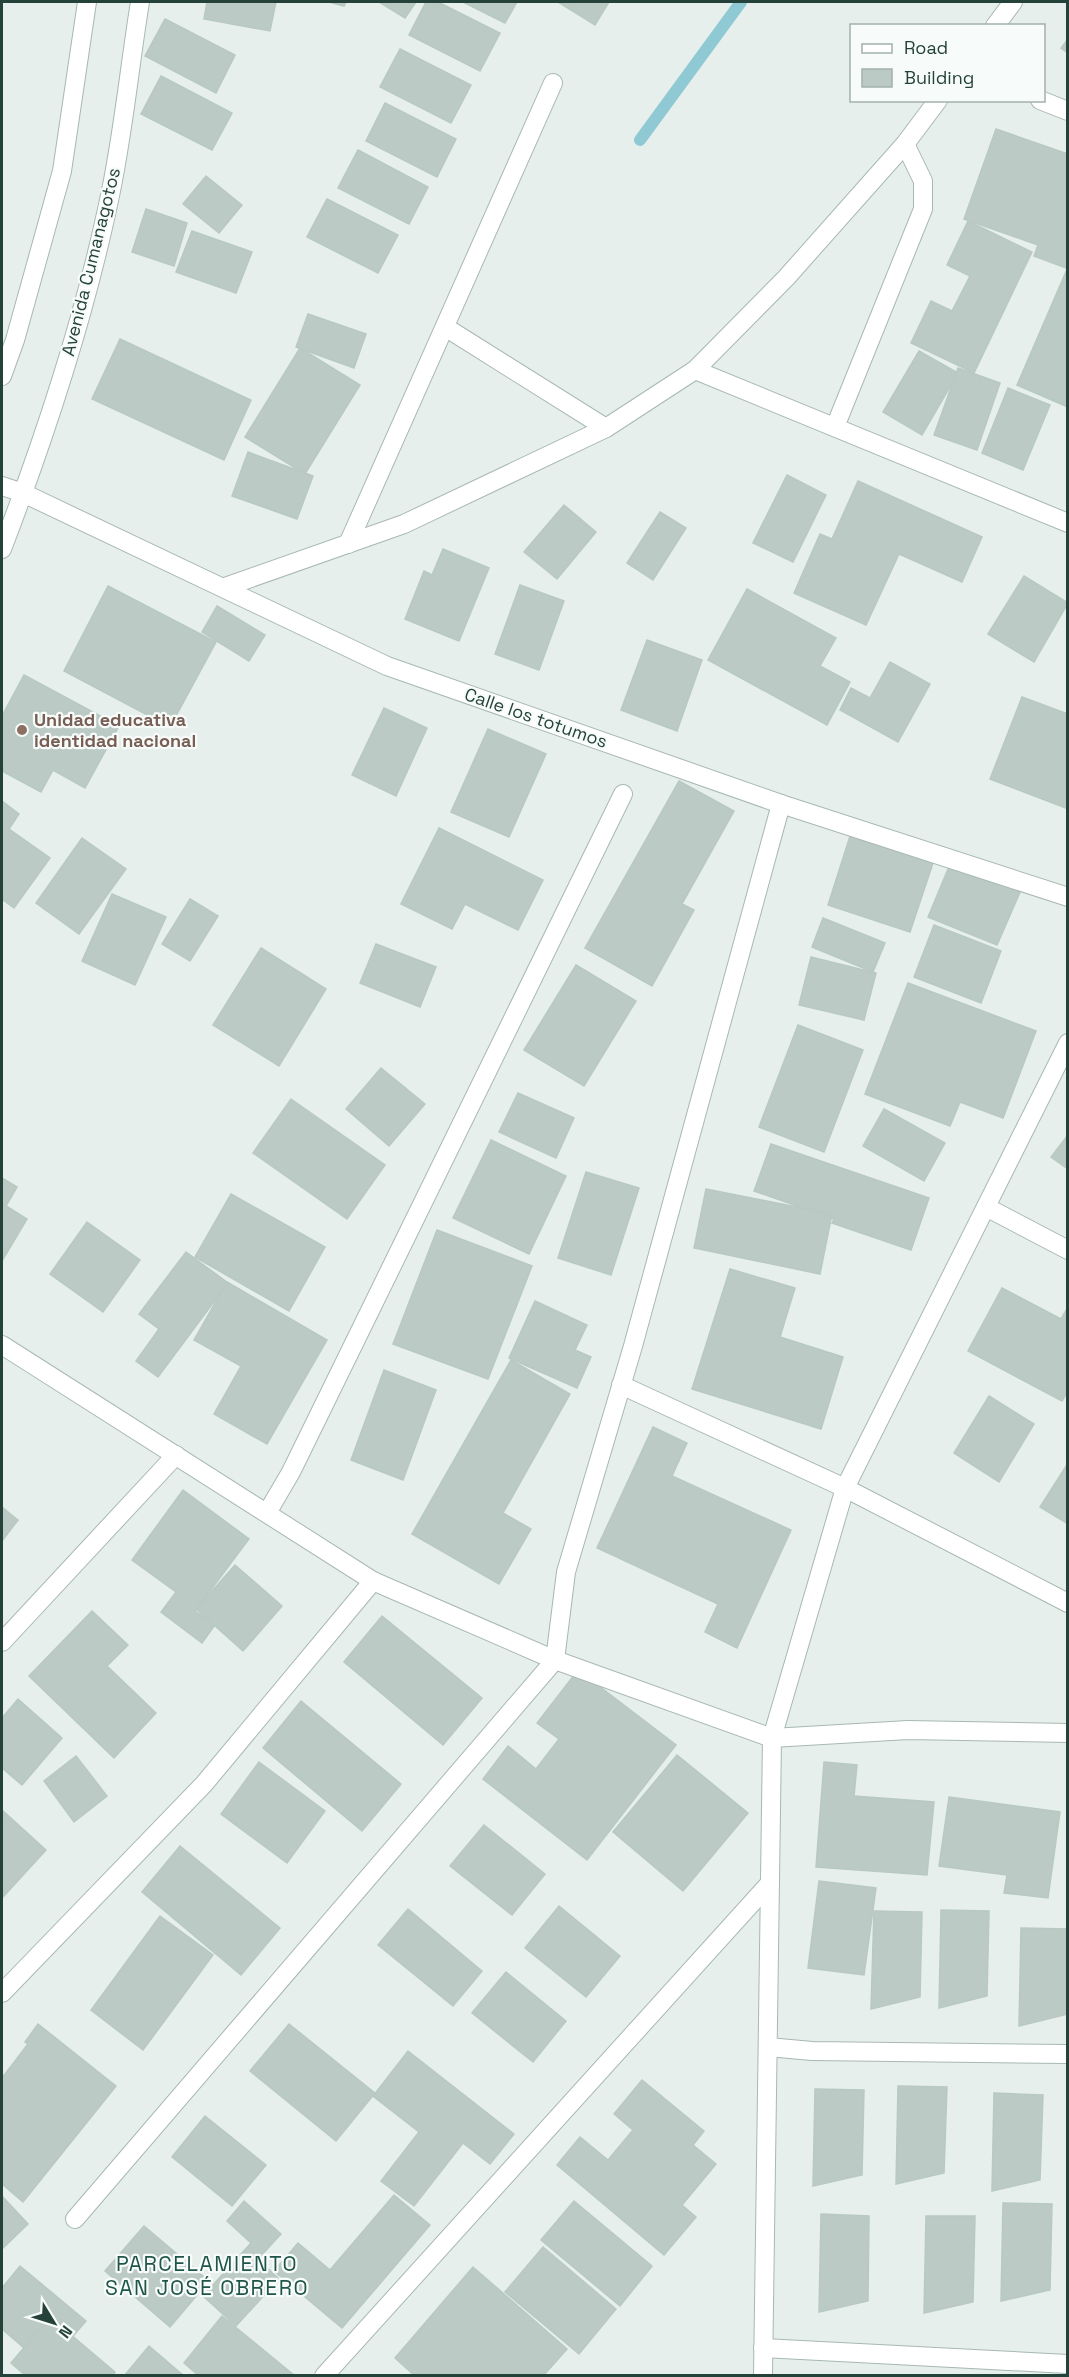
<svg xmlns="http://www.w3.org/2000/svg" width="1069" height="2377" font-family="'Space Grotesk',sans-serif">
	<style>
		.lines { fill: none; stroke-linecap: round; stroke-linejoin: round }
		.stream { stroke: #8ec9d4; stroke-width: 12 }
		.building { fill: #bbcac4; stroke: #b8c9c2; stroke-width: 1.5 }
		.minor-casing { stroke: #a8b8b2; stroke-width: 20 }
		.tertiary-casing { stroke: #a8b8b2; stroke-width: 20 }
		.minor { stroke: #fff; stroke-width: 18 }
		.tertiary { stroke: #fff; stroke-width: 18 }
		.education-dot { fill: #8d6e63; stroke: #f7fbf9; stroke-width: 2 }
		.labels { text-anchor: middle; stroke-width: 4.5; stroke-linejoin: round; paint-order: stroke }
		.street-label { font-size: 18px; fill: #24423a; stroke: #f7fbf9 }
		.education-label { font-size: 18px; font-weight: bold; fill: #785e54; stroke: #f7fbf9; text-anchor: start }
		.quarter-label { font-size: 21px; letter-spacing: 1.5px; fill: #1f5548; stroke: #f7fbf9 }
	</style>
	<rect width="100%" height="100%" fill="#e6efeb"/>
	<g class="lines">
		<!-- stream -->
		<path class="stream" d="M640 140 741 2"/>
	</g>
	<!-- building -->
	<g class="building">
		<path d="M207 2H276L270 31 204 19Z"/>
		<path d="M329 2H346L344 6Z"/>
		<path d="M379 2H416L405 18Z"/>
		<path d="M426 2H438L500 33 480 71 409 35Z"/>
		<path d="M463 2H517L505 23Z"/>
		<path d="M558 2H609L595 25Z"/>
		<path d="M165 19 235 55 216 93 145 56Z"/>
		<path d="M1068 39V53L1061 48Z"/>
		<path d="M400 49 471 85 451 123 380 87Z"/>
		<path d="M161 76 232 113 212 150 141 114Z"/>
		<path d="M385 103 456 139 437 177 366 141Z"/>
		<path d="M996 129 1068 154 1066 268 1034 256 1038 245 964 219Z"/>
		<path d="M358 150 428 187 409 224 338 188Z"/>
		<path d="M206 176 242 205 219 233 183 204Z"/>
		<path d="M327 199 398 235 378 273 307 237Z"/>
		<path d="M146 209 187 223 174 266 132 252Z"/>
		<path d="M968 221 1032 252 974 373 911 343 931 301 952 311 970 276 947 265Z"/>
		<path d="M192 231 252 252 236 293 176 272Z"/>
		<path d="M1068 267V407L1017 385Z"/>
		<path d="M308 314 366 334 354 368 296 347Z"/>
		<path d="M120 339 251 400 224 460 92 399Z"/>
		<path d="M300 348 360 385 305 474 245 437Z"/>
		<path d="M919 351 958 373 922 435 883 412Z"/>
		<path d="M958 368 1000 383 977 450 934 435Z"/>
		<path d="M1008 388 1050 405 1023 470 982 453Z"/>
		<path d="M248 452 313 476 297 519 232 496Z"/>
		<path d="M787 475 826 495 793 562 753 543Z"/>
		<path d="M858 481 982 537 962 582 899 554 866 625 794 593 820 534 832 539Z"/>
		<path d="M564 505 596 532 557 579 524 552Z"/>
		<path d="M660 512 686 528 653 580 627 563Z"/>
		<path d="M443 549 489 568 459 641 405 619 424 571 432 575Z"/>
		<path d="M1024 576 1068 603 1034 662 988 634Z"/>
		<path d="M520 585 564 601 539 670 495 654Z"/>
		<path d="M108 586 216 642 170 727 64 671Z"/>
		<path d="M747 589 836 638 820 666 850 682 827 725 708 660Z"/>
		<path d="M217 606 265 635 249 661 202 632Z"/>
		<path d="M647 640 702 660 677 731 621 710Z"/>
		<path d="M890 662 930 684 898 742 840 710 851 688 870 698Z"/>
		<path d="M24 675 119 726 85 788 53 770 41 792 2 771V716Z"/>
		<path d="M1022 697 1068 714V809L990 779Z"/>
		<path d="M384 708 427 728 396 796 352 775Z"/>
		<path d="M488 729 546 754 509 837 451 812Z"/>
		<path d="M679 781 734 811 682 904 694 910 652 986 585 948Z"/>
		<path d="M2 801 19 814 9 829 50 858 14 908 2 899Z"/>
		<path d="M439 828 543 880 518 930 465 904 452 929 401 904Z"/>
		<path d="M851 833 934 860 910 932 828 905Z"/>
		<path d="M82 838 126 869 79 934 36 903Z"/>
		<path d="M951 862 1021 890 997 945 928 917Z"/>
		<path d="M112 894 166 917 135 985 82 961Z"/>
		<path d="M190 899 218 916 190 961 162 944Z"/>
		<path d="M823 918 885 943 873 972 812 947Z"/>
		<path d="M934 925 1001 951 981 1003 914 977Z"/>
		<path d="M376 944 436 967 420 1007 360 983Z"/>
		<path d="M261 948 326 989 279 1066 213 1025Z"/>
		<path d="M811 957 876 973 864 1020 799 1005Z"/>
		<path d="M576 965 636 1001 584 1086 524 1050Z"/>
		<path d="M908 983 1036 1031 1003 1118 960 1102 950 1126 865 1094Z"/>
		<path d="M798 1025 863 1050 824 1152 759 1127Z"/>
		<path d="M381 1068 425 1104 389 1146 346 1109Z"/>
		<path d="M518 1093 574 1118 556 1158 499 1132Z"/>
		<path d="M291 1099 385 1165 347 1219 253 1153Z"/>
		<path d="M884 1109 945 1143 924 1181 863 1146Z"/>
		<path d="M1068 1135V1169L1051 1157Z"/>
		<path d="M491 1140 566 1176 529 1254 453 1218Z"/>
		<path d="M771 1144 929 1198 911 1250 832 1223 834 1219 754 1191Z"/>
		<path d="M586 1172 639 1188 611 1275 558 1258Z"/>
		<path d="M2 1178 17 1187 6 1206 27 1219 2 1261Z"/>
		<path d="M706 1189 832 1214 820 1274 694 1248Z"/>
		<path d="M231 1194 325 1247 289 1311 195 1257Z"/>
		<path d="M87 1222 140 1260 103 1312 50 1274Z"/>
		<path d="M437 1230 532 1266 488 1379 393 1344Z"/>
		<path d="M186 1252 228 1283 158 1377 136 1361 159 1329 139 1314Z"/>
		<path d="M730 1269 795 1288 780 1337 843 1357 821 1429 692 1389Z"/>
		<path d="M227 1282 327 1340 267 1444 214 1414 241 1366 194 1340Z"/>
		<path d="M1002 1288 1061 1319 1068 1307V1391L1062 1401 968 1351Z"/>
		<path d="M535 1301 587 1325 575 1350 591 1357 577 1388 509 1358Z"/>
		<path d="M511 1360 570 1394 503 1513 531 1529 499 1584 412 1534Z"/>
		<path d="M384 1370 436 1390 403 1480 351 1460Z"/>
		<path d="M989 1396 1034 1424 999 1482 954 1453Z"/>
		<path d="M653 1427 687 1443 672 1476 791 1530 737 1648 705 1632 718 1604 597 1548Z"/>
		<path d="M1068 1463V1524L1040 1507Z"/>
		<path d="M183 1490 249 1539 195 1611 215 1625 202 1643 161 1612 176 1592 132 1560Z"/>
		<path d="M2 1507 18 1520 2 1541Z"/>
		<path d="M235 1565 282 1606 243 1651 196 1609Z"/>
		<path d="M92 1611 128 1645 107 1666 156 1713 114 1758 29 1676Z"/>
		<path d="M382 1616 482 1698 443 1745 344 1662Z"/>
		<path d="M578 1670 676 1745 587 1860 483 1779 508 1746 536 1769 559 1739 537 1723Z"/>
		<path d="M18 1699 62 1738 22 1785 2 1768V1718Z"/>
		<path d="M301 1701 401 1784 362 1831 263 1748Z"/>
		<path d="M677 1755 748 1813 683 1891 613 1832Z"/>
		<path d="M76 1756 107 1796 74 1822 44 1781Z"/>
		<path d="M259 1762 325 1811 287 1863 221 1814Z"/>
		<path d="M824 1762 857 1765 854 1796 934 1802 927 1875 816 1867Z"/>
		<path d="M949 1797 1060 1812 1048 1898 1004 1893 1007 1875 939 1866Z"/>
		<path d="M2 1810 46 1850 2 1898Z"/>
		<path d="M484 1825 545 1874 512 1915 450 1866Z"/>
		<path d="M180 1846 280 1928 241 1975 142 1892Z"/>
		<path d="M819 1881 876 1888 864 1975 808 1968Z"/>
		<path d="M559 1906 620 1956 586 1997 525 1948Z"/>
		<path d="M408 1909 482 1971 453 2006 378 1945Z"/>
		<path d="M941 1910 989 1911 987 1996 939 2008Z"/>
		<path d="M874 1911 922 1912 920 1997 871 2009Z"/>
		<path d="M160 1916 213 1955 143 2050 91 2010Z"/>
		<path d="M1021 1928 1068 1929V2014L1019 2026Z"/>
		<path d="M506 1972 566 2021 533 2062 472 2013Z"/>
		<path d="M38 2024 116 2086 23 2202 2 2184V2078L28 2044 25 2042Z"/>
		<path d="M289 2024 375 2093 336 2141 250 2071Z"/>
		<path d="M408 2051 514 2134 490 2164 463 2143 414 2206 381 2181 419 2132 373 2096Z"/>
		<path d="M642 2080 704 2131 693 2145 716 2164 682 2205 696 2217 664 2255 557 2165 580 2137 608 2160 633 2130 614 2114Z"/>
		<path d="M898 2086 947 2087 944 2173 896 2184Z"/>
		<path d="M815 2089 864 2090 862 2175 813 2186Z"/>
		<path d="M994 2093 1043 2095 1040 2180 992 2191Z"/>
		<path d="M205 2116 266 2165 232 2206 172 2157Z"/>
		<path d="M394 2195 430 2225 342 2328 274 2271 298 2243 330 2270Z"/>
		<path d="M2 2196 28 2224 2 2249Z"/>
		<path d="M244 2201 281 2234 258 2259 279 2279 236 2326 203 2296 251 2243 227 2221Z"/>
		<path d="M574 2201 652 2266 620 2306 541 2240Z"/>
		<path d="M1003 2203 1052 2204 1050 2290 1001 2301Z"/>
		<path d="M821 2214 869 2216 868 2301 819 2312Z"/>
		<path d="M926 2216H975L973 2302 924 2313Z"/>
		<path d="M144 2226 209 2281 170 2327 105 2271Z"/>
		<path d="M543 2247 616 2309 579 2354 505 2292Z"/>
		<path d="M20 2266 86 2321 46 2367 2 2329V2288Z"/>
		<path d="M473 2267 567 2349 543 2376H415L395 2358Z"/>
		<path d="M222 2316 295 2376H199L184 2363Z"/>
		<path d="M50 2317 115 2372 112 2376H26L11 2363Z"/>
		<path d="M149 2346 184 2376H124Z"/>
	</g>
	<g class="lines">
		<!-- minor casing -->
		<g class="minor-casing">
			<g id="minor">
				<path d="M995 26 1013 2"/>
				<path d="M1040 100 1068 111"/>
				<path d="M445 327 606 428"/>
				<path d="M695 370 1068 523"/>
				<path d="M835 427 923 209V181L905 144"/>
				<path d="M2 486 23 493 387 666 781 804 1068 897"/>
				<path d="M348 544 553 83"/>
				<path d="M225 587 404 524 606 428 695 370 786 278 905 144 938 100"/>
				<path d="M986 1207 1068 1250"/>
				<path d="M2 1345 373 1581 555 1660 772 1738 908 1730 1068 1733"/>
				<path d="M621 1385 845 1488 1068 1603"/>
				<path d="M267 1513 291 1472 623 794"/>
				<path d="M2 1642 176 1455"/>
				<path d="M2 1993 204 1784 373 1581"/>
				<path d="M768 2047 812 2051 1068 2054"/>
				<path d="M75 2219 555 1660 566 1572 633 1346 781 804"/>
				<path d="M763 2348 1068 2364"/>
				<path d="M324 2376 770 1883"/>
				<path d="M763 2376 772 1738 845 1488 1068 1043"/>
			</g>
		</g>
		<!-- tertiary casing -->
		<g class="tertiary-casing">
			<g id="tertiary">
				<path d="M2 376 15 340 62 171 87 2"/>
				<path d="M2 549C45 437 83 322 108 205 123 138 129 69 140 2"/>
			</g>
		</g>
		<!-- minor -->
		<use href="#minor" class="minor"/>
		<!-- tertiary -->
		<use href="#tertiary" class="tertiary"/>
	</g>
	<!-- markers -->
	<circle class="education-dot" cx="22" cy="730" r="6"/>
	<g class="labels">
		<!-- street labels -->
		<g class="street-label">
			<text transform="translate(91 262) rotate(-76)" y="6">Avenida Cumanagotos</text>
			<text transform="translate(536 718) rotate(19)" y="6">Calle los totumos</text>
		</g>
		<!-- education labels -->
		<g class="education-label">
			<text x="34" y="726">Unidad educativa<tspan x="34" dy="21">identidad nacional</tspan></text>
		</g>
		<!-- quarter labels -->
		<g class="quarter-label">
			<text x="207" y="2271">PARCELAMIENTO<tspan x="207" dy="24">SAN JOSÉ OBRERO</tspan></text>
		</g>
	</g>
	<!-- border -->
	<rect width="1069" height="2377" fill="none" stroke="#24423a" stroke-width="6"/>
	<!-- legend -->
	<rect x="850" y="24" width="195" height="78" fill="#f7fbf9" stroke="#a3b1ad" stroke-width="1.5"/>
	<rect x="862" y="44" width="30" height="9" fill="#ffffff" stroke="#a3b1ad" stroke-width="1.5"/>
	<text x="904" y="54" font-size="18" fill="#24423a">Road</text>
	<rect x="862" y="69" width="30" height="18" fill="#bbcac4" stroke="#a3b1ad" stroke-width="1.5"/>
	<text x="904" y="84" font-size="18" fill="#24423a">Building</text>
	<!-- north arrow -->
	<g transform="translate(54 2323) rotate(128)" stroke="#f7fbf9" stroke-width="4.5" paint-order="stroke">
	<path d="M0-4.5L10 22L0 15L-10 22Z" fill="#24423a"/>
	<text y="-9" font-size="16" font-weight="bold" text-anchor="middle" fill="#24423a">N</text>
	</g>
</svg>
